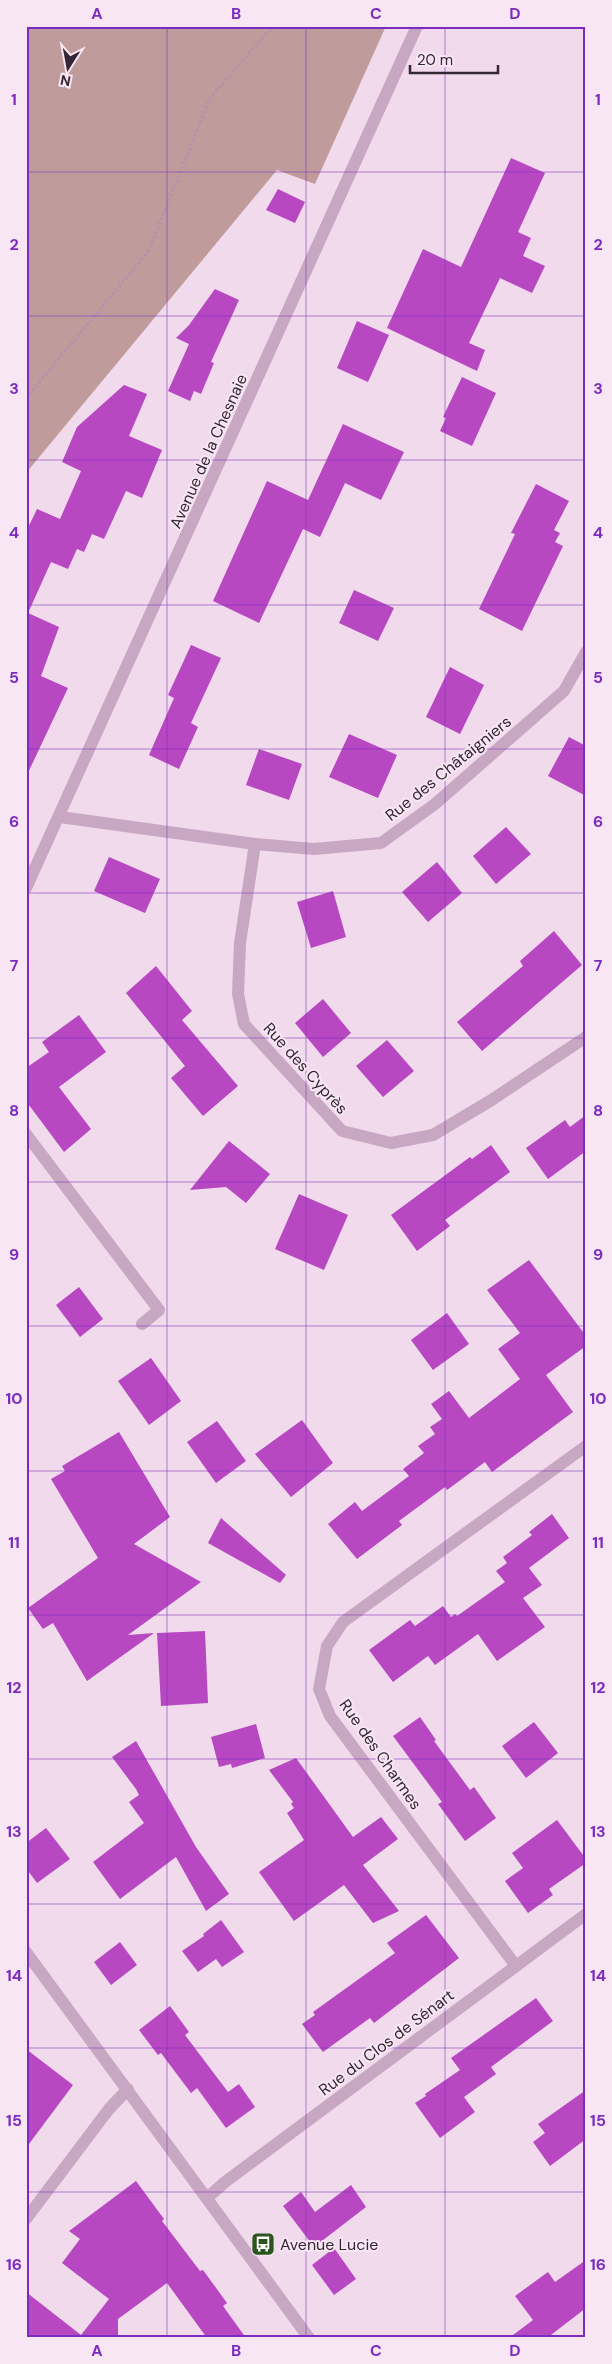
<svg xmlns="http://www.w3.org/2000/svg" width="612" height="2364" font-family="'DM Sans',sans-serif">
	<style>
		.green { fill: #bf9c9b }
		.building { fill: #b848c1 }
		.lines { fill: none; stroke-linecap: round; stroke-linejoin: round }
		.path { stroke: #b491af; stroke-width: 3; stroke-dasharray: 2.5 2.5; stroke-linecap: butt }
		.minor { stroke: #c8a7c3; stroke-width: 12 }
		.grid { fill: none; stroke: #7b2cbf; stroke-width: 1; stroke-opacity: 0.55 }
		.labels { text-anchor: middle; stroke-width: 4; stroke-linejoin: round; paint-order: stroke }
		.street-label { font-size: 16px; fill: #342734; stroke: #f8e6f4 }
		.poi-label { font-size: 16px; fill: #342734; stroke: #f8e6f4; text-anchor: start }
		.neatline { fill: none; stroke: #7b2cbf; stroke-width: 2 }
		.grid-label { font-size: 16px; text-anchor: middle; font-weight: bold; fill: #7b2cbf }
	</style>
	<rect width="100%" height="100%" fill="#f0daec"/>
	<!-- green -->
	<path class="green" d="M26 26H386L315 184 277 170 26 473Z"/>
	<!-- building -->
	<g class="building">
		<path d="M511 158 545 173 518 232 531 238 523 256 545 266 532 293 500 278 469 343 485 350 477 371 387 328 423 249 461 267Z"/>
		<path d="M278 189 305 202 295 223 266 210Z"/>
		<path d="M215 289 239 300 211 362 214 363 201 394 194 391 190 401 168 391 189 344 176 338 189 325Z"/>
		<path d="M357 321 389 335 368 382 337 368Z"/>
		<path d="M462 377 496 393 472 446 440 431 446 418 443 417Z"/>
		<path d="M124 385 147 394 129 436 162 450 142 498 126 491 104 539 92 534 84 552 77 549 68 569 51 562 28 613 59 627 41 676 68 688 26 777V532L37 509 60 519 81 471 62 462 77 427Z"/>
		<path d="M343 424 404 452 381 500 345 483 320 537 303 529 259 623 213 601 267 481 308 500Z"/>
		<path d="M536 484 569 501 554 530 560 533 555 542 563 546 522 631 479 609 515 534 511 533Z"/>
		<path d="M354 590 394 608 378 641 339 623Z"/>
		<path d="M191 645 221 658 191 723 198 727 179 769 149 755 174 698 168 695Z"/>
		<path d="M450 667 484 685 460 734 426 717Z"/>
		<path d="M349 734 397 755 378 798 329 777Z"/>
		<path d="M569 737 586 746V796L548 776Z"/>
		<path d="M259 749 302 764 289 800 246 785Z"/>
		<path d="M506 827 531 854 496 884 473 856Z"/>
		<path d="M109 857 160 879 145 913 94 891Z"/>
		<path d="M437 862 462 893 428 922 402 892Z"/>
		<path d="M333 891 346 937 311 948 297 902Z"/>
		<path d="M554 931 582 965 482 1051 457 1022 523 966 520 961Z"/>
		<path d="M156 966 192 1011 182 1020 238 1086 203 1116 171 1078 185 1066 126 993Z"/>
		<path d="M323 999 351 1033 323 1057 295 1023Z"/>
		<path d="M79 1015 106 1052 59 1087 91 1129 64 1152 26 1101V1068L49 1052 42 1042Z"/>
		<path d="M387 1040 414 1071 383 1097 356 1066Z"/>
		<path d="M586 1115V1151L548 1179 526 1148 565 1120 570 1127Z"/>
		<path d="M229 1141 270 1174 246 1203 226 1187 190 1190Z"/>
		<path d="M491 1145 510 1172 445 1220 450 1226 417 1251 391 1215 470 1157 472 1159Z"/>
		<path d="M299 1194 348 1215 324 1270 275 1249Z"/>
		<path d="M529 1260 586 1336V1346L546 1375 573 1412 492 1472 485 1462 447 1490 445 1487 399 1521 402 1525 357 1559 328 1524 355 1502 362 1511 409 1476 403 1469 424 1453 418 1446 435 1434 430 1427 442 1419 431 1404 449 1391 469 1418 520 1379 498 1349 520 1333 487 1290Z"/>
		<path d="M79 1287 103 1319 80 1337 56 1305Z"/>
		<path d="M447 1313 469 1344 433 1370 411 1340Z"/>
		<path d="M151 1358 181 1401 149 1425 118 1381Z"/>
		<path d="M302 1420 333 1463 291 1497 255 1454Z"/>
		<path d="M217 1421 246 1461 216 1483 187 1442Z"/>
		<path d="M119 1432 170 1517 134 1544 201 1582 128 1635 154 1633 87 1681 53 1623 43 1629 28 1608 98 1558 51 1479 65 1471 62 1466Z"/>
		<path d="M552 1514 569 1538 529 1568 542 1585 523 1598 545 1627 497 1661 478 1634 435 1665 428 1656 393 1682 369 1650 410 1620 415 1626 443 1606 451 1617 455 1614 457 1616 505 1582 496 1571 507 1563 503 1557 532 1535 529 1532Z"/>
		<path d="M221 1518 286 1575 280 1583 208 1543Z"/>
		<path d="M205 1631 208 1703 161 1706 157 1633Z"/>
		<path d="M420 1717 436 1740 434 1741 470 1790 474 1787 496 1818 465 1841 438 1804 442 1802 393 1736Z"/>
		<path d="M534 1722 558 1753 526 1778 502 1746Z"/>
		<path d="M256 1724 265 1758 232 1768 231 1764 219 1767 211 1737Z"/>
		<path d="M136 1741 196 1847 229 1894 206 1911 176 1857 120 1899 93 1862 144 1823 129 1802 139 1795 136 1789 112 1757Z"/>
		<path d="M296 1758 353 1837 381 1817 398 1839 363 1865 399 1911 373 1923 344 1885 294 1921 259 1872 304 1840 287 1813 294 1808 291 1804 293 1802 269 1770Z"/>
		<path d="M557 1820 586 1859V1863L549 1889 553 1895 528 1913 505 1881 523 1868 512 1853Z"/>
		<path d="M46 1828 70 1859 37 1883 26 1868V1843Z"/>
		<path d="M426 1915 459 1958 374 2023 370 2018 323 2052 302 2024 315 2015 313 2012 395 1953 387 1943Z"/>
		<path d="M221 1920 244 1952 222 1967 216 1959 198 1972 182 1951 204 1936 203 1934Z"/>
		<path d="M120 1942 137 1965 111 1985 94 1962Z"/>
		<path d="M536 1998 553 2021 491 2067 496 2074 464 2097 475 2112 440 2138 415 2103 426 2096 425 2094 460 2070 451 2058Z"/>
		<path d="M170 2006 189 2032 185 2035 228 2092 239 2084 255 2107 226 2128 197 2088 191 2093 161 2053 158 2055 139 2030Z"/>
		<path d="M26 2049 73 2085 26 2148Z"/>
		<path d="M586 2090V2139L550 2166 533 2142 545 2133 538 2124Z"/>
		<path d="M136 2181 164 2219 162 2221 200 2271 203 2270 227 2303 223 2306 246 2338H207L167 2283 118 2319V2338H26V2292L81 2335 109 2299 62 2263 80 2239 69 2231Z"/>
		<path d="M351 2185 366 2207 314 2247 283 2206 301 2192 315 2212Z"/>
		<path d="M334 2248 356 2279 334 2295 312 2265Z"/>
		<path d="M586 2260V2308L547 2338H509L533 2320 515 2296 548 2272 555 2282Z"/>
	</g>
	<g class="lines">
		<!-- path -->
		<path class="path" d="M26 398 148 252 210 98 273 26"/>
		<!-- minor -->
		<g class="minor">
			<path d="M60 817 255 844 314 849 381 843 435 804 564 691 586 652"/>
			<path d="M255 844 240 943 238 994 244 1024 342 1131 391 1143 433 1135 490 1101 586 1037"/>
			<path d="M26 888 417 26"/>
			<path d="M26 1134 159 1310 142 1324"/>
			<path d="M26 1952 309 2338"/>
			<path d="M516 1966 330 1716 319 1689 327 1646 343 1622 586 1446"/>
			<path d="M207 2198 225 2182 586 1914"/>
			<path d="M26 2219 109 2109 128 2089"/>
		</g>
	</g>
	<!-- grid -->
	<path class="grid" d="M167 26V2338M306 26V2338M445 26V2338M26 172H586M26 316H586M26 460H586M26 605H586M26 749H586M26 893H586M26 1038H586M26 1182H586M26 1326H586M26 1471H586M26 1615H586M26 1759H586M26 1904H586M26 2048H586M26 2192H586"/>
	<!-- icons -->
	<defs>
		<g id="bus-square" transform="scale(1.25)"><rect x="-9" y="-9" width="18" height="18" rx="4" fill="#2c541e" stroke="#f8e6f4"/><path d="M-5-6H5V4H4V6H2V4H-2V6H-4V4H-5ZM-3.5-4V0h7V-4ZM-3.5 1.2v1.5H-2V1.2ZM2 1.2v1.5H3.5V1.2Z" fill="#fff"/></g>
	</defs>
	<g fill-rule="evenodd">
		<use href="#bus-square" x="263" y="2244"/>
	</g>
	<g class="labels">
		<!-- street labels -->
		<g class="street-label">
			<text transform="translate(208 451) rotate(-66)" y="6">Avenue de la Chesnaie</text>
			<text transform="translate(448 768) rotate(-39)" y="6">Rue des Châtaigniers</text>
			<text transform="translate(306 1068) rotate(48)" y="6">Rue des Cyprès</text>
			<text transform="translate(381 1754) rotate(55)" y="6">Rue des Charmes</text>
			<text transform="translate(386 2042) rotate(-37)" y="6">Rue du Clos de Sénart</text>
		</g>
		<!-- poi labels -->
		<g class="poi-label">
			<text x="280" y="2250">Avenue Lucie</text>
		</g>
	</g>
	<!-- border -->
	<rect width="612" height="2364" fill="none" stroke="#f8e6f4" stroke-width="55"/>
	<!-- north arrow -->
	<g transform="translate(68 68) rotate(191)" stroke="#f8e6f4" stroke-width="4" paint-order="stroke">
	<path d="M0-4L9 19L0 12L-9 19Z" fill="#342734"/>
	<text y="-8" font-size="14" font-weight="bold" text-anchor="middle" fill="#342734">N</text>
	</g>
	<!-- scale -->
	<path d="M410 65v8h88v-8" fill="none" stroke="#342734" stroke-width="2.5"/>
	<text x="417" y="65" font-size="15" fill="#342734" stroke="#f8e6f4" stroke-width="4" paint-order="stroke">20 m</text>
	<rect x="28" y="28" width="556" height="2308" class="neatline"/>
	<g class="grid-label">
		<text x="97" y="19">A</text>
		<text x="236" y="19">B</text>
		<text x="376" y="19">C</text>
		<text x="515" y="19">D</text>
		<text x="14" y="105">1</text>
		<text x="598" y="105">1</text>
		<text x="14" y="250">2</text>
		<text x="598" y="250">2</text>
		<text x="14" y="394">3</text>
		<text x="598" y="394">3</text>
		<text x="14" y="538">4</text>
		<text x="598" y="538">4</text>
		<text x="14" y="683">5</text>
		<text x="598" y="683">5</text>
		<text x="14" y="827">6</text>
		<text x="598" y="827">6</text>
		<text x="14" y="971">7</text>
		<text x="598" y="971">7</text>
		<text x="14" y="1116">8</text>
		<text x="598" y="1116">8</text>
		<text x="14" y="1260">9</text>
		<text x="598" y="1260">9</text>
		<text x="14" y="1404">10</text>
		<text x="598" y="1404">10</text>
		<text x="14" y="1548">11</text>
		<text x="598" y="1548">11</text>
		<text x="14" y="1693">12</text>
		<text x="598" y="1693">12</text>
		<text x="14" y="1837">13</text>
		<text x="598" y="1837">13</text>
		<text x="14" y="1981">14</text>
		<text x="598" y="1981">14</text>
		<text x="14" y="2126">15</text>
		<text x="598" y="2126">15</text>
		<text x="14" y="2270">16</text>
		<text x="598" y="2270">16</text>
		<text x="97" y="2356">A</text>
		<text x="236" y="2356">B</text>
		<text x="376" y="2356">C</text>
		<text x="515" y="2356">D</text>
	</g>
</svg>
